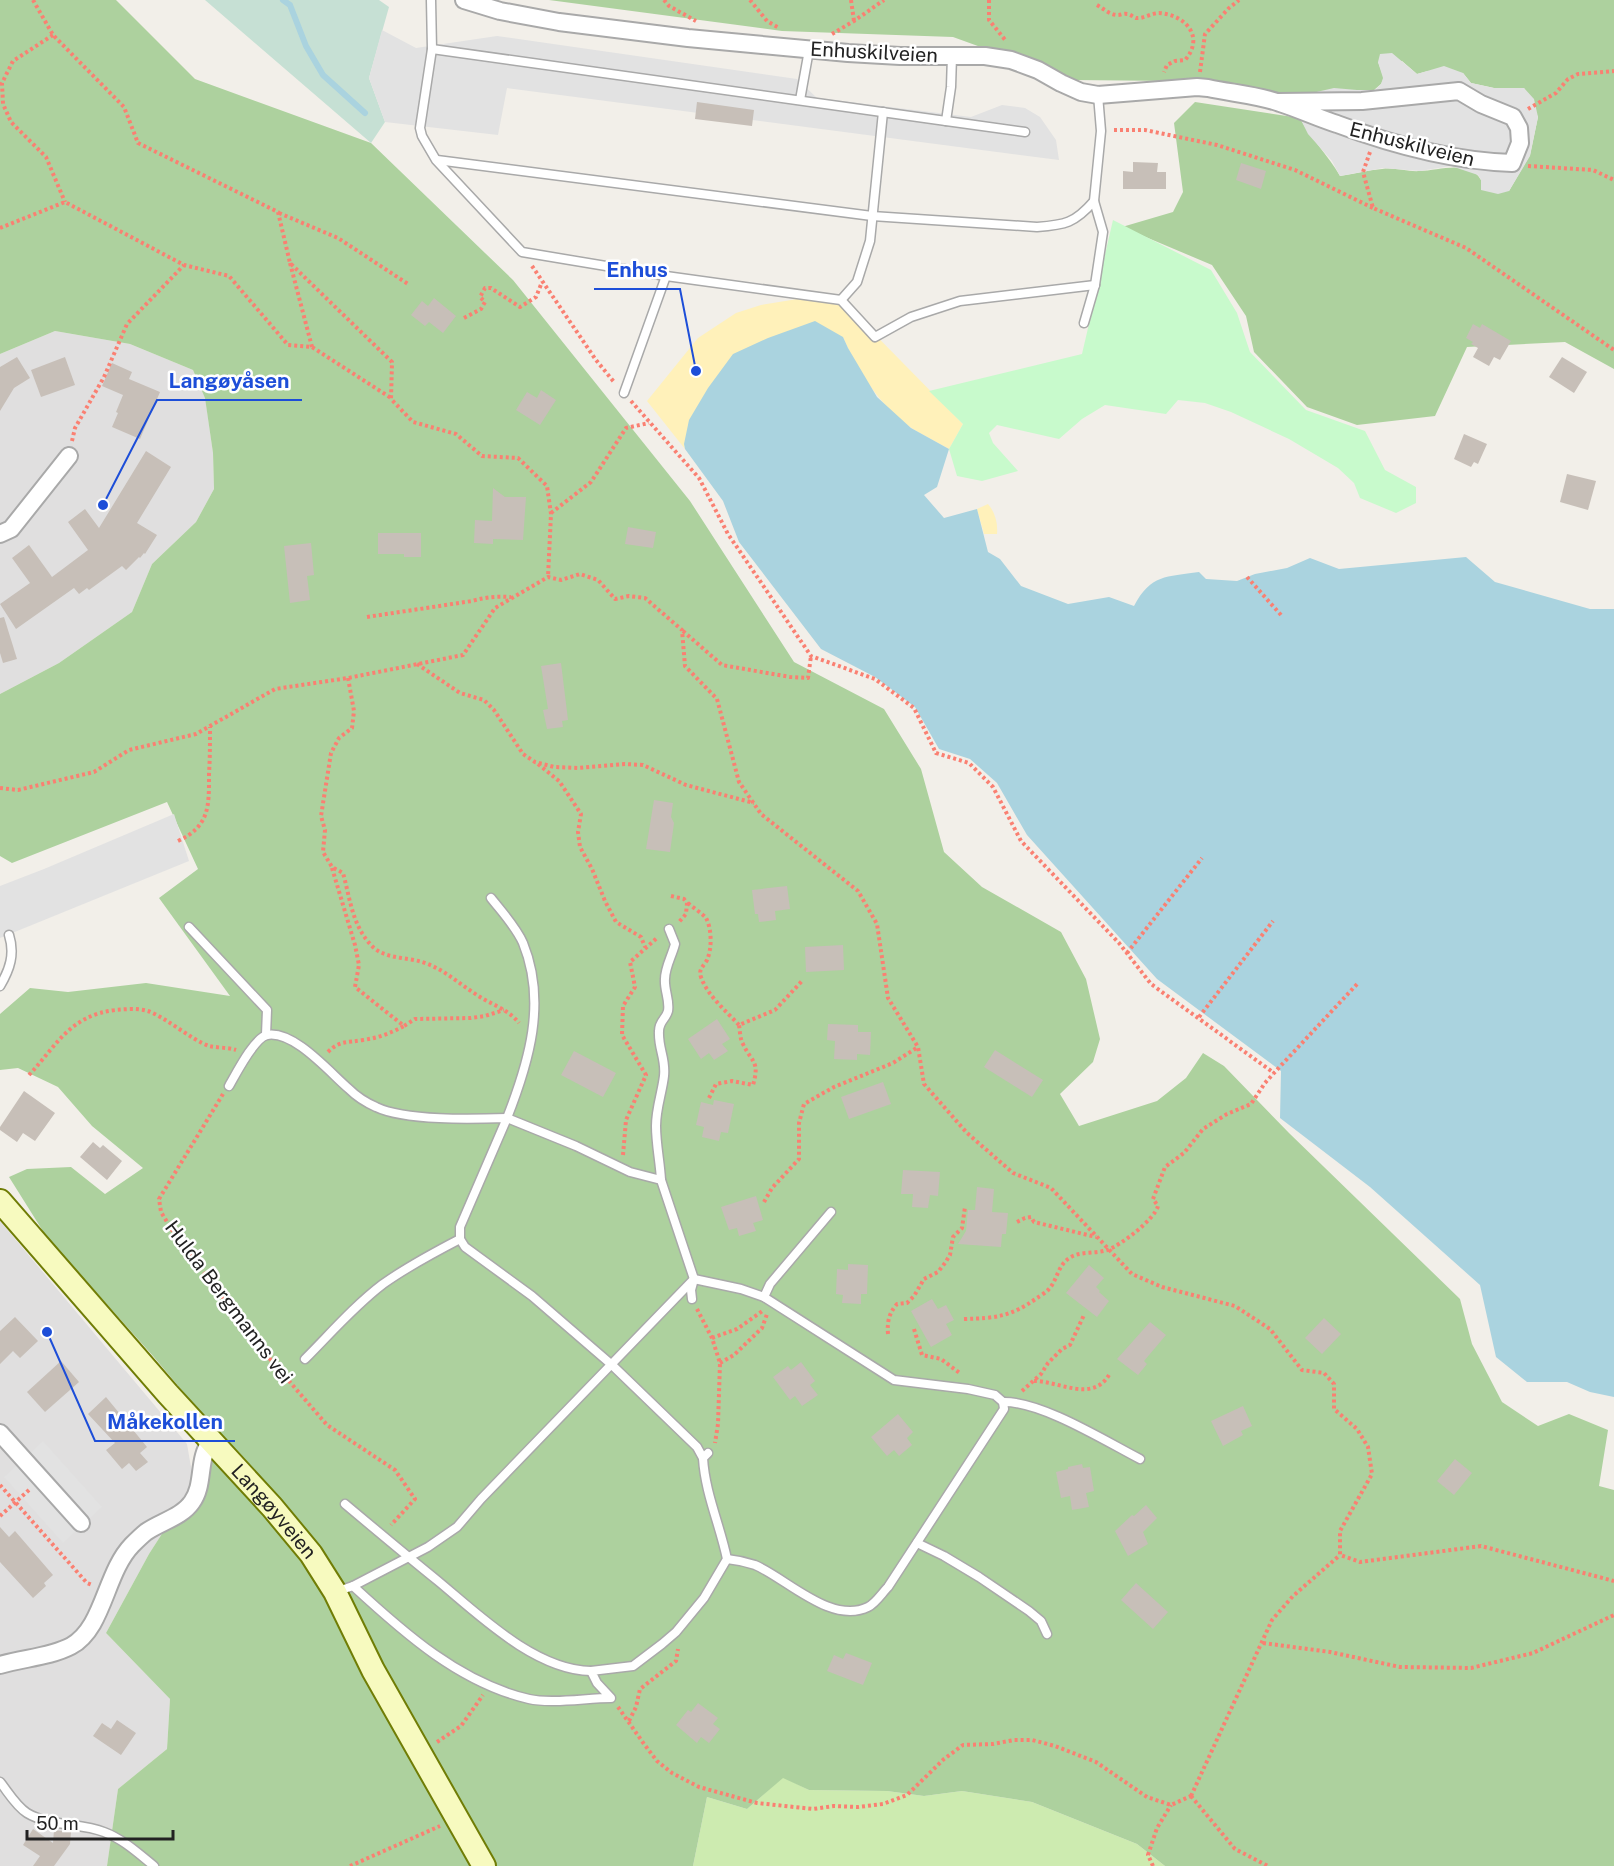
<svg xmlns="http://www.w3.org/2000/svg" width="1614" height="1866" font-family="'Public Sans',sans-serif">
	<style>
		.residential { fill: #e0dfdf }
		.grass { fill: #cdebb0 }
		.forest { fill: #add19e }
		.wetland { fill: #c6e0d4 }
		.sand { fill: #fff1ba }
		.park { fill: #c8facc }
		.parking { fill: #e2e2e2 }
		.water { fill: #aad3df }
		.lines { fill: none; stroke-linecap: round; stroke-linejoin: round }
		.stream { stroke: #aad3df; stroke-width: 6 }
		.building { fill: #c7bfb8 }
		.service-casing { stroke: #a9a9a9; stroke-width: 11 }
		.minor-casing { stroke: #a9a9a9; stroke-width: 20 }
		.secondary-casing { stroke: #707d05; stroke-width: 26 }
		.path { stroke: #fa8072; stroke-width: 4; stroke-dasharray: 3 3; stroke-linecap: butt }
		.service { stroke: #fff; stroke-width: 8 }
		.minor { stroke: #fff; stroke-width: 16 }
		.secondary { stroke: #f7fabf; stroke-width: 22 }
		.labels { text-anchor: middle; stroke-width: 5; stroke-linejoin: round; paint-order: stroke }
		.street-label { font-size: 20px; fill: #222; stroke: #fff }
		.leader { fill: none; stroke: #1d4ed8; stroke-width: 2 }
		.callout-dot { fill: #1d4ed8; stroke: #fff; stroke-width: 2 }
		.callout-label { font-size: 21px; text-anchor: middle; font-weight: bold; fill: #1d4ed8; stroke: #fff; stroke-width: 5; stroke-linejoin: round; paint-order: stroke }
	</style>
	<rect width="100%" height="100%" fill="#f2efe9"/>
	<!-- residential -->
	<g class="residential">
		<path d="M55 331 130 344 193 370 205 397 213 453 214 489 196 522 152 564 132 612 59 663 0 694V354Z"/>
		<path d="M0 1221 187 1444 194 1484 149 1554 106 1633 170 1699 167 1749 118 1789 107 1866H0Z"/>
	</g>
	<!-- grass -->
	<path class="grass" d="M783 1777 809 1790 887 1791 924 1796 962 1791 1032 1802 1137 1844 1165 1866H693L707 1797 747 1809Z"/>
	<!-- forest -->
	<g class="forest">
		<path d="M0 0H116L195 79 371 143 513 280 690 501 794 662 884 709 921 769 944 852 982 887 1061 932 1086 979 1100 1039 1093 1062 1060 1094 1079 1126 1157 1101 1186 1078 1203 1053 1224 1066 1289 1133 1460 1299 1472 1344 1502 1402 1538 1426 1569 1414 1608 1430 1599 1486 1614 1490V1866H1165L1137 1844 1032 1802 962 1791 924 1796 887 1791 809 1790 783 1778 747 1809 707 1797 693 1866H107L118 1789 167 1749 170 1699 106 1633 149 1554 194 1484 206 1419 153 1356 46 1236 9 1177 27 1169 71 1167 105 1194 143 1168 92 1126 58 1087 18 1068 0 1070V1014L30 988 68 992 146 983 230 996 159 898 198 869 167 802 12 863 0 856V694L59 663 132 612 152 564 196 522 214 489 213 453 205 398 193 370 130 344 55 331 0 354Z"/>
		<path d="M549 0H1614V369L1565 342 1467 347 1435 416 1357 425 1307 407 1254 352 1246 316 1212 265 1122 227 1173 212 1183 192 1174 123 1195 102 1300 118C1311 139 1328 155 1340 176 1354 174 1368 170 1382 169 1395 167 1407 172 1420 171 1438 171 1469 159 1481 180L1509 191 1530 155 1538 117 1524 88H1494L1471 83 1463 73 1428 71 1417 74 1402 61 1378 62 1384 78 1381 84 1374 90 1303 95 1176 81 1072 80 953 37 782 31Z"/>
	</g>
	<!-- wetland -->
	<path class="wetland" d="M205 0H379L389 7 369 78 385 122 371 143Z"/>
	<!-- sand -->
	<g class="sand">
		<path d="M816 296 841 300 963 424 949 449C937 442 924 436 913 429 882 409 857 370 843 337L684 444 685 449 647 401 698 338 736 313 761 305Z"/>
		<path d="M988 504C995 512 998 523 997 534H984L977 509Z"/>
	</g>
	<!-- park -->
	<path class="park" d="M1113 220 1211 270 1237 313 1250 352 1306 410 1365 431 1385 470 1416 487V503L1396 513 1360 498 1354 483 1338 468 1289 439 1231 412 1205 403 1178 400 1166 414 1105 405 1082 419 1059 439 997 425 989 433 993 443 1018 471 982 481 957 476 949 449 963 424 929 391 1082 354Z"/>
	<!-- parking -->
	<g class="parking">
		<path d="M382 30 416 48 497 36 797 79 817 98 971 117 1002 105 1025 108 1040 117 1056 140 1059 160 507 88 498 135 385 122 369 78Z"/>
		<path d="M1392 53 1417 74 1444 66 1463 73 1471 83 1494 88H1524L1534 99 1538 117 1530 156 1509 191 1498 194 1481 190V180L1478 175 1451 166 1420 171 1383 168 1340 176 1332 161 1308 134 1300 118 1303 95 1334 88 1357 90H1375L1381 84 1383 78 1378 62 1380 54Z"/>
		<path d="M174 814 189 861 0 938V886L44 869Z"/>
		<path d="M43 1441 102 1507 63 1543 4 1477Z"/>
	</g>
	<!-- water -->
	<path class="water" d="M815 321 843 337 848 348 877 397 911 428 949 449 937 487 924 495 944 518 977 509 988 552 1000 559 1021 586 1068 604 1109 597 1134 606C1151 574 1166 577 1199 572L1206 579 1237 581 1255 574 1287 568 1310 558 1339 569 1466 557 1495 582 1590 609H1614V1397L1590 1392 1567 1382H1527L1496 1357 1480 1285 1370 1187 1280 1118 1281 1071 1157 979 1027 835 997 783 970 759 939 749 915 707 875 677 821 649 739 542 723 501 685 449 684 444 689 420 708 388 733 354 768 338Z"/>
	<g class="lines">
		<!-- stream -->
		<path class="stream" d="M283 0 290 5 306 46 323 75 365 113"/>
	</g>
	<!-- building -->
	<g class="building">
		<path d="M697 102 754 110 752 126 695 119Z"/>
		<path d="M1133 162 1158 163 1157 172H1166V189H1123V171L1133 172Z"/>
		<path d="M1241 163 1266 171 1261 189 1236 180Z"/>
		<path d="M434 298 456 316 443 333 429 322 425 326 411 315 422 301 428 306Z"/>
		<path d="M1473 324 1480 328 1482 324 1511 341 1500 360 1494 357 1489 366 1473 357 1478 348 1471 344 1473 342 1466 338Z"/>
		<path d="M17 357 30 378 14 388 0 411V367Z"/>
		<path d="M65 357 75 385 41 397 31 370Z"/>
		<path d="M1562 357 1587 372 1574 393 1549 377Z"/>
		<path d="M112 363 132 372 129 379 160 392 140 439 112 427 118 413 116 412 123 395 102 386Z"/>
		<path d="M541 390 556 400 540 425 516 410 527 392 537 398Z"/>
		<path d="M1464 434 1487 444 1478 464 1474 462 1471 467 1454 459Z"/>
		<path d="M146 451 171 467 137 523 157 535 145 554 144 553 140 558 139 557 126 570 122 566 89 590 87 588 79 594 74 588 16 629 0 604 30 583 12 558 29 545 52 577 88 550 68 522 85 509 99 528Z"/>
		<path d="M1567 474 1596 481 1588 510 1560 502Z"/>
		<path d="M493 488 505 497H526L523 540 493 539V544L474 543 475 520 492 521Z"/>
		<path d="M628 527 656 532 653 548 625 544Z"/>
		<path d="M378 533H421V557H404V554H378Z"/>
		<path d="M311 543 314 575 307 576 310 600 290 603 284 546Z"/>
		<path d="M4 617 17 659 3 663 0 653V618Z"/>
		<path d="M561 663 568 720 562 721 563 727 547 729 543 710 548 709 541 666Z"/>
		<path d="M654 800 673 803 671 817 674 823 670 852 646 849Z"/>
		<path d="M787 886 790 909 775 911 776 920 759 922 758 914H755L752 890Z"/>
		<path d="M843 945 844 970 806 972 805 947Z"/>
		<path d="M717 1019 730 1039 722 1044 728 1051 714 1060 709 1053 701 1059 688 1039Z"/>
		<path d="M828 1024 858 1025V1032H871L870 1055 857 1054V1060L834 1059 835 1041 827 1040Z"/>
		<path d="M995 1050 1043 1080 1032 1097 984 1067Z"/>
		<path d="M574 1051 616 1073 603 1097 561 1075Z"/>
		<path d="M883 1082 891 1104 849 1119 841 1097Z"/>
		<path d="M24 1091 55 1113 35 1141 23 1133 17 1142 0 1130V1127Z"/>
		<path d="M714 1100 734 1104 728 1133 721 1132 719 1141 702 1137 704 1127 696 1125 701 1102 713 1105Z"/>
		<path d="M93 1142 100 1148 103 1145 122 1161 107 1180 80 1157Z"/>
		<path d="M903 1170 940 1172 938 1196 930 1195 928 1208 912 1207 913 1194H901Z"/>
		<path d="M977 1187 994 1189 992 1212 1008 1213 1006 1234H1002L1001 1247 958 1244 966 1231 968 1210H975Z"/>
		<path d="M756 1196 763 1220 753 1223 756 1231 739 1236 737 1228 729 1230 721 1207Z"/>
		<path d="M848 1264 868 1265 867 1294H861V1304L842 1303 843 1295 836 1294 837 1269 848 1270Z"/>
		<path d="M1089 1265 1104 1278 1096 1287 1100 1291 1099 1292 1109 1301 1097 1317 1066 1293Z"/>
		<path d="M932 1299 938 1309 946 1305 954 1320 946 1324 952 1335 931 1347 911 1311Z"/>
		<path d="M15 1317 38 1341 20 1358 13 1351 0 1364V1331Z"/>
		<path d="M1324 1318 1341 1334 1322 1354 1305 1338Z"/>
		<path d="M1150 1322 1166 1335 1144 1361 1147 1364 1138 1375 1117 1359Z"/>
		<path d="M61 1361 79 1382 45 1412 27 1392Z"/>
		<path d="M801 1362 815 1381 810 1385 818 1395 802 1406 795 1396 790 1400 773 1377 788 1366 791 1370Z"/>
		<path d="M106 1397 147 1447 140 1453 148 1462 136 1471 129 1463 122 1469 106 1450 115 1443 88 1414Z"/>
		<path d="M1243 1406 1252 1426 1241 1431 1243 1435 1223 1446 1211 1421Z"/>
		<path d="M898 1414 913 1432 907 1438 912 1445 899 1456 894 1450 887 1456 871 1437Z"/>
		<path d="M1455 1459 1472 1473 1454 1495 1437 1481Z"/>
		<path d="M1082 1464 1083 1468 1090 1467 1094 1491 1086 1493 1089 1507 1072 1510 1070 1496 1061 1498 1056 1472 1068 1469V1467Z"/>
		<path d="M1146 1505 1157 1518 1143 1532 1148 1544 1128 1556 1115 1531 1132 1515 1134 1516Z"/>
		<path d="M0 1527 9 1537 15 1531 53 1575 44 1583 46 1586 33 1598 0 1562Z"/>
		<path d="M1136 1583 1168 1612 1153 1629 1121 1600Z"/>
		<path d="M846 1653 872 1663 863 1685 827 1671 834 1655 843 1659Z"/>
		<path d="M698 1703 718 1718 713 1724 720 1729 709 1743 701 1737 697 1743 676 1725 688 1710 691 1712Z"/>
		<path d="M117 1720 136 1733 121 1755 93 1736 102 1723 111 1729Z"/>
		<path d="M33 1829 53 1843 54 1830 71 1832 70 1844 54 1866H33L40 1856 23 1845Z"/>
	</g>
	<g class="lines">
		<!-- service casing -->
		<g class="service-casing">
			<g id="service">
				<path d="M431 0 432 49 420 128 422 136 436 160 522 252 666 276 841 300 875 337 911 317 960 301 1095 285"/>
				<path d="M432 49 946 121 951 87 952 56"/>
				<path d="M800 100 809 50"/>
				<path d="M946 121 1025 132"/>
				<path d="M437 160 872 216 1037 227C1065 225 1075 223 1094 201"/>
				<path d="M841 300 857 282 870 241 883 112"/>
				<path d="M1084 323 1095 285 1103 232 1094 201 1101 131 1098 95"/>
				<path d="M624 393 666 276"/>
				<path d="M491 898C502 912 516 927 523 943 547 1002 529 1062 507 1118L576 1146 630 1172 661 1180 694 1279 691 1290 692 1299"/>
				<path d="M189 927 267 1010 266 1035"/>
				<path d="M0 986C10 969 15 954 9 935"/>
				<path d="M229 1086C236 1074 254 1038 267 1035 294 1030 330 1073 349 1089 356 1096 367 1103 376 1107 405 1121 473 1119 507 1118L460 1227V1239L465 1247 532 1296 612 1365 697 1447 703 1458"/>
				<path d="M661 1180C660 1162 656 1144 656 1126 656 1108 662 1093 664 1076 666 1058 658 1049 659 1031 659 1021 666 1019 668 1011 670 1000 664 990 665 979 665 967 672 956 675 944L669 929"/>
				<path d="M764 1297 770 1284 831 1212"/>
				<path d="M305 1359C330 1334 354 1306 383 1284 407 1267 433 1253 460 1239"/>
				<path d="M1003 1402C1041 1401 1105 1441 1140 1459"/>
				<path d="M345 1504C376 1530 407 1556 438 1581 479 1615 535 1670 591 1671"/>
				<path d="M917 1543 944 1556 979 1577 1029 1611 1041 1621 1047 1634"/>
				<path d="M353 1586 428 1547 457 1527 481 1499 694 1279 741 1289 764 1297 894 1380 968 1389 995 1395 1003 1402 1004 1409 888 1587C882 1593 876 1603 868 1607 831 1625 786 1578 755 1565 746 1562 737 1560 727 1559"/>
				<path d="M335 1592 353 1586C404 1633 460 1683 529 1699 551 1704 587 1698 611 1698L597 1683 591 1671 633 1666 662 1644 676 1632 704 1598 727 1559C720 1525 705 1493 703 1458L708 1453"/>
				<path d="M0 1782C8 1792 16 1806 27 1813 48 1826 81 1823 104 1832 123 1839 139 1854 154 1866"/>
			</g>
		</g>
		<!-- minor casing -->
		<g class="minor-casing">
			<g id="minor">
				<path d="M464 0 500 11 559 22 688 38 848 53 900 56H985L1011 60 1038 70 1061 83 1081 92 1098 95 1197 87 1208 88C1231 93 1258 95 1280 103 1299 109 1318 118 1337 124 1393 145 1452 161 1512 163L1520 143 1519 128 1513 117 1481 104 1459 91 1362 101 1278 102"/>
				<path d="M0 534 11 529 69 456"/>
				<path d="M0 1433 81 1523"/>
				<path d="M0 1665C23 1658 50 1657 71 1646 104 1628 105 1573 132 1545 136 1541 141 1536 146 1532 160 1522 182 1517 192 1502 205 1484 197 1459 211 1441"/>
			</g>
		</g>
		<!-- secondary casing -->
		<g class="secondary-casing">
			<g id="secondary">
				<path id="s1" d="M0 1201 168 1394 272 1507 311 1554 335 1592 373 1670 484 1866"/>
			</g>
		</g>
		<!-- path -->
		<g class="path">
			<path d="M33 0 53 35 124 107 138 143 278 212 290 263 392 362 391 399 413 422 456 434 482 456 518 458 547 486 551 514 548 577"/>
			<path d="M664 0 669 6 696 21"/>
			<path d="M750 0 767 21 779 28"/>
			<path d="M851 0 854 21"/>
			<path d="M989 0V20L1006 41"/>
			<path d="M1097 5C1104 9 1110 15 1118 15 1121 15 1124 13 1127 14 1130 14 1133 17 1136 18 1143 19 1152 13 1159 13 1186 15 1205 37 1185 60L1175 61 1167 65 1164 72"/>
			<path d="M832 34 854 21 884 0"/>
			<path d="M53 35 13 61 2 83 3 104 11 122 46 157 65 202"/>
			<path d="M1200 72 1205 34 1229 8 1239 0"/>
			<path d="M1528 109 1556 93 1568 79 1578 74 1614 71"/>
			<path d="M1114 130H1145L1217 145 1295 170 1373 208"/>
			<path d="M1370 152 1363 172 1373 208 1466 248 1614 350"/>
			<path d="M1528 166 1593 170 1614 180"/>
			<path d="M279 213 338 238 408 284"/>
			<path d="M0 228 65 202 184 265 229 276 288 345 312 347 391 398"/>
			<path d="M290 263 312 347"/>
			<path d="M532 266 596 360 614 382"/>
			<path d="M464 318 481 309 485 302 480 297 485 288H491L520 307 536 297 542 282"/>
			<path d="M631 401 699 478 728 534 811 656 875 679 914 708 936 753 969 763 993 787 1021 841 1119 943 1151 984 1274 1073"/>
			<path d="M72 441 75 428 104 377 127 324 184 265"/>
			<path d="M551 513 591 482 626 428 649 423"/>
			<path d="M1247 577 1281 615"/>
			<path d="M367 617 472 601C486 597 497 596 511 597"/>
			<path d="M683 631 722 665 790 677 808 678 811 656"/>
			<path d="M417 664 460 693 484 700 494 710 523 754 535 762 554 767 578 768 625 764 643 765 686 785 754 803"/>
			<path d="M348 678 354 711 352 728 339 738 331 753 321 816 325 830 323 852 332 867 343 873C350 898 352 925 371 945 383 959 406 957 422 962 442 968 457 982 474 993 489 1004 507 1008 519 1023"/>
			<path d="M538 764 559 781 581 814 578 832 580 847 592 869 605 901 616 922 641 937 645 947"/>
			<path d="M0 788 18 790 94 772 129 750 196 734 275 689 348 678 463 655 495 608 548 577 561 580 580 574 598 580 615 599 629 596 645 598 682 630 685 666 717 699 739 782 761 814 858 891 877 924 888 998 918 1047 924 1084 967 1133 1013 1173 1051 1188 1132 1274 1162 1287 1235 1306 1270 1329 1302 1370 1324 1373 1334 1384V1409L1357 1429 1368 1447 1372 1474 1340 1531V1555L1360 1562 1481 1546 1614 1581"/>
			<path d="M178 841C210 826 209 806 209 774 210 758 210 743 210 727"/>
			<path d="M332 868 355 945 359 965 355 987 404 1026 415 1019 471 1018 485 1016 504 1010"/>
			<path d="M671 896 684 899 687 903 686 914 679 922"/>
			<path d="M688 903C693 908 702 913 706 918 712 929 712 949 707 960 704 966 698 969 701 977 707 995 726 1011 739 1025"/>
			<path d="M1127 953 1202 858"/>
			<path d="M1199 1017 1273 921"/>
			<path d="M328 1052C340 1040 347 1043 363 1040 378 1038 391 1033 404 1026"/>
			<path d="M29 1075C57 1045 70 1015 116 1010 126 1009 138 1008 148 1011 167 1018 190 1039 209 1046 217 1048 227 1047 236 1050"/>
			<path d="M223 1094 159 1199 161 1212 175 1235 270 1359 327 1425 395 1470 415 1499 391 1525"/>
			<path d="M709 1098 716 1084 732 1081 753 1085C760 1061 752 1063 743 1044 740 1039 740 1031 739 1025L775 1010 802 981"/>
			<path d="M623 1155 626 1120 646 1075 622 1035 623 1006 635 987 630 962 658 937"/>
			<path d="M764 1202 772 1188 799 1159V1123L804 1104 834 1087 893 1063 918 1047"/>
			<path d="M1017 1222 1025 1218 1031 1217 1034 1222 1096 1237"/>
			<path d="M697 1309 712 1338 720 1363 718 1424 715 1443"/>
			<path d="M964 1319C996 1318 1010 1317 1037 1298 1040 1296 1045 1293 1048 1290 1058 1280 1057 1265 1071 1257 1082 1251 1096 1254 1107 1250 1120 1246 1155 1219 1158 1206L1153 1199 1165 1167 1184 1153 1203 1129 1227 1114 1251 1104 1265 1083 1274 1073 1359 982"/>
			<path d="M914 1329 922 1355 941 1359 961 1374"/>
			<path d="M888 1334C887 1322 889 1313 897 1304L907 1303 914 1296 924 1279 938 1272 945 1263 950 1255 953 1237 962 1228 965 1207"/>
			<path d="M712 1338 737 1329 764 1310"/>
			<path d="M720 1363 734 1355 762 1328 767 1314"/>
			<path d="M1034 1381C1059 1381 1092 1403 1109 1375"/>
			<path d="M1022 1391 1041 1374 1048 1363 1062 1349 1070 1345 1084 1315"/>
			<path d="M0 1485 87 1583 92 1585"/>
			<path d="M0 1516 30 1489"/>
			<path d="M1263 1643 1330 1652 1400 1667 1471 1668 1533 1653 1614 1615"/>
			<path d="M618 1707 644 1744 657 1761 672 1773 699 1787 757 1803 813 1809 834 1806 858 1807 883 1804 907 1795 944 1759 963 1745 993 1744 1014 1740H1032L1055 1746 1096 1762 1147 1797 1171 1805 1191 1796"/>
			<path d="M629 1721 636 1707 640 1689 676 1661 678 1649"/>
			<path d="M437 1742 461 1726 483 1695"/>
			<path d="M1191 1796 1272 1620 1293 1596 1340 1555"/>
			<path d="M1191 1796 1235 1849 1268 1866"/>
			<path d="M350 1866 440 1826"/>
			<path d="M1153 1866 1148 1855 1157 1828 1171 1805"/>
		</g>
		<!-- service -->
		<use href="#service" class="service"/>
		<!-- minor -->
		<use href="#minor" class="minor"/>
		<!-- secondary -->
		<use href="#secondary" class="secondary"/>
	</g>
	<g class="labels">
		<!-- street labels -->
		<g class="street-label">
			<text transform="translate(874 52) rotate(3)" y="7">Enhuskilveien</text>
			<text transform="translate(1412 144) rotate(14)" y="7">Enhuskilveien</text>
			<text transform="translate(229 1302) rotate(53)" y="7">Hulda Bergmanns vei</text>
			<text dy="7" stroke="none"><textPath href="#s1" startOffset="414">Langøyveien</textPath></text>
		</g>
	</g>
	<!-- callouts -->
	<path class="leader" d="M696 371L680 289H594M103 505L157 400H302M47 1332L95 1441H235"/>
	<g class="callout-dot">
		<circle cx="696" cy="371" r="6"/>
		<circle cx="103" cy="505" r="6"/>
		<circle cx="47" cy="1332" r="6"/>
	</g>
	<g class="callout-label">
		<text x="637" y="277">Enhus</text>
		<text x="229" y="388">Langøyåsen</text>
		<text x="165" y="1429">Måkekollen</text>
	</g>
	<!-- scale -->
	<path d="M27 1830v9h146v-9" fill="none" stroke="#222222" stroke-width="3"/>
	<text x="36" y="1830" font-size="18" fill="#222222" stroke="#ffffff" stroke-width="4.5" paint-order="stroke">50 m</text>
</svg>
